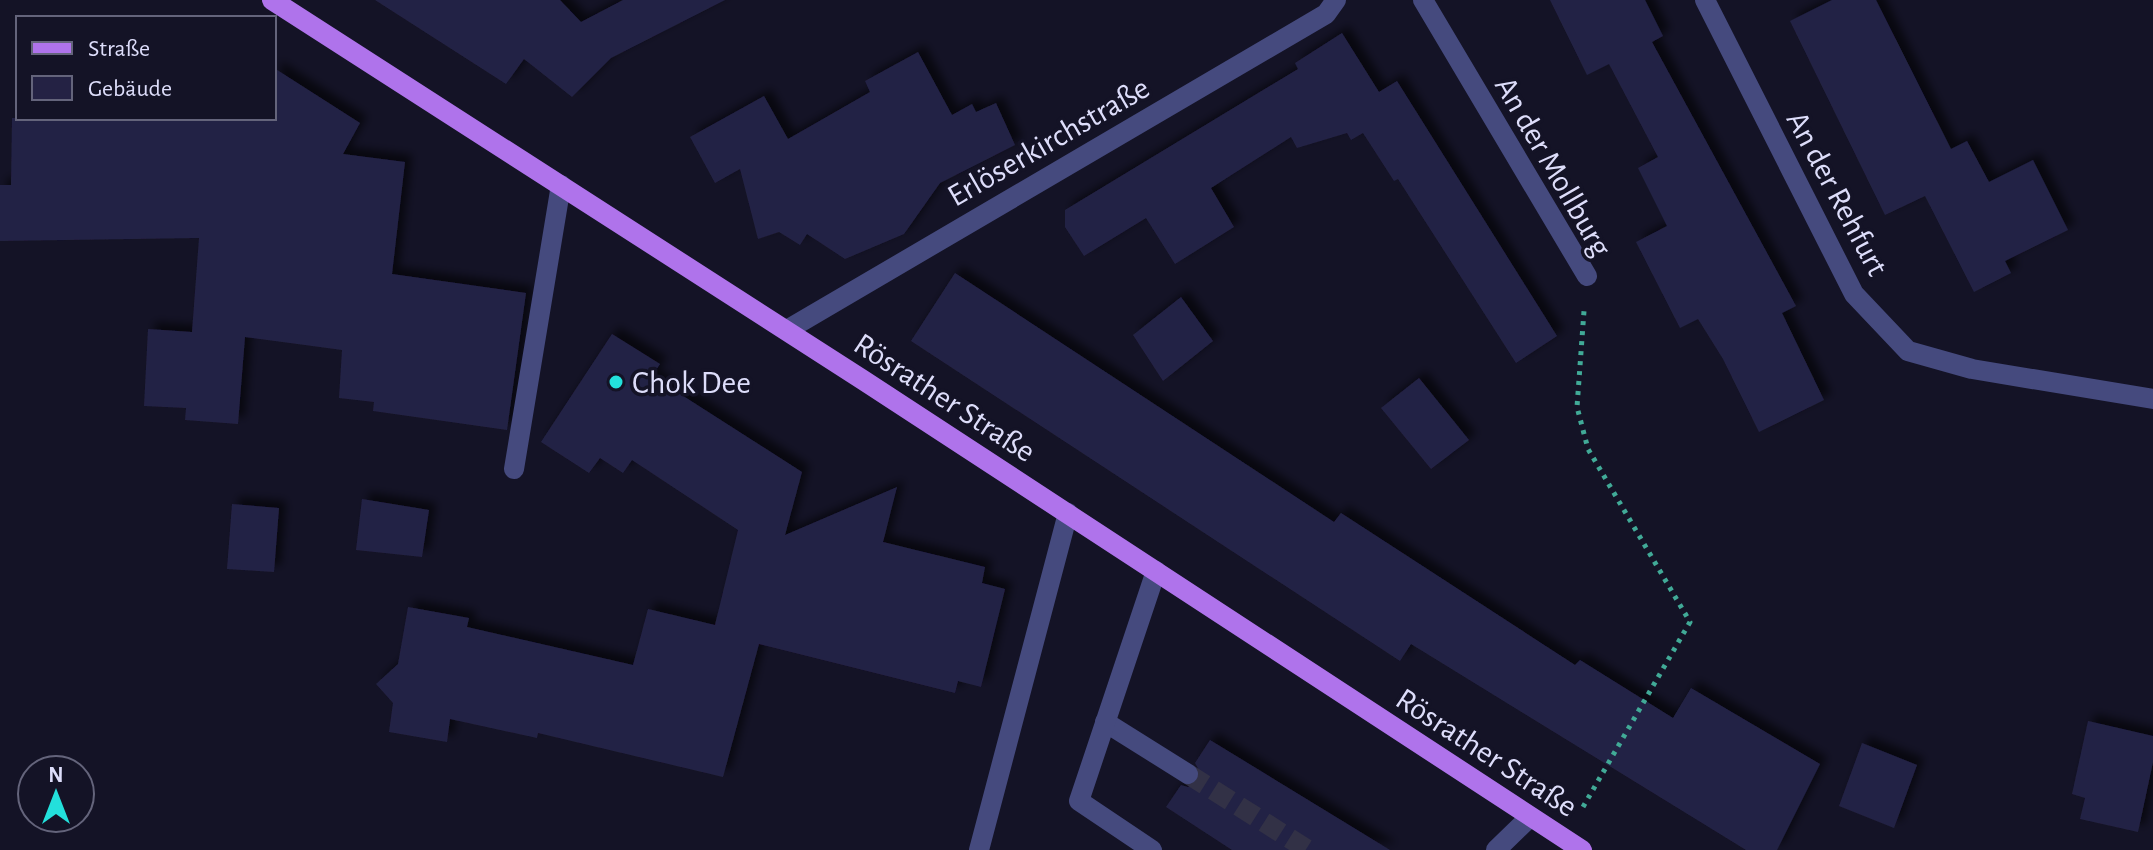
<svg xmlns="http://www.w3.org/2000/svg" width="2153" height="850" font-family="'Alegreya Sans',sans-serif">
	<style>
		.building { fill: #242244; filter: url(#shadow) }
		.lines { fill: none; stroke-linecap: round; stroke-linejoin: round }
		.minor-tunnel { stroke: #323146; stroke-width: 20; stroke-dasharray: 20 10; stroke-linecap: butt }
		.path { stroke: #41aa97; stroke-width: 5; stroke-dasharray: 4 6; stroke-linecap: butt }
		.minor { stroke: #454a7e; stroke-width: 20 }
		.major { stroke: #af73eb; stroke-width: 20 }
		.poi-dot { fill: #23e0db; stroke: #141326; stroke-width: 3 }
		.labels { text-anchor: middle; stroke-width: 7; stroke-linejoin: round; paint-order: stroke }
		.street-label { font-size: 32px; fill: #ddddfa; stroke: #141326 }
		.poi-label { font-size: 32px; fill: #ddddfa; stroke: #141326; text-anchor: start }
	</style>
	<defs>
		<filter id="shadow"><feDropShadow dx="7" dy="-7" stdDeviation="4" flood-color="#0009"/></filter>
	</defs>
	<rect width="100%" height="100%" fill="#141326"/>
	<!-- building -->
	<g class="building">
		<path d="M375 0H560L581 22 623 0H725L611 58 572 97 524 59 506 84Z"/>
		<path d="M1550 0H1645L1663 36 1652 42 1796 306 1782 313 1824 400 1759 432 1723 359 1698 319 1680 328 1636 242 1667 226 1638 168 1658 157 1609 64 1587 75Z"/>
		<path d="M1832 0H1876L1951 149 1967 141 1989 182 2033 160 2068 230 2005 261 2011 273 1974 292 1925 196 1885 215 1790 21Z"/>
		<path d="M1342 33 1379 92 1397 81 1557 336 1516 363 1398 179 1394 181 1363 133 1351 140 1347 133 1297 148 1291 137 1211 188 1234 227 1175 264 1146 218 1084 256 1065 227V210L1298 69 1295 63Z"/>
		<path d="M918 52 952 115 972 104 976 112 996 103 1015 145 940 183 904 234 845 259 807 234 800 245 779 232 758 239 740 169 715 183 690 137 764 96 788 139 870 92 865 81Z"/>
		<path d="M274 68 360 123 343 154 405 162 392 274 526 293 507 430 373 411 374 402 339 398 342 350 245 337 238 424 185 420 186 408 144 406 148 329 192 332 199 238 0 241V185H11L12 118H274Z"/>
		<path d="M955 273 1334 522 1341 513 1575 665 1580 660 1673 718 1691 688 1820 764 1777 850H1746L1411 644 1400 661 911 341Z"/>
		<path d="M1181 297 1213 341 1163 381 1133 335Z"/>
		<path d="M612 334 660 364 652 376 802 472 785 535 897 487 883 542 985 567 982 583 1005 589 981 687 958 681 955 693 759 644 723 777 538 733 537 738 450 719 447 742 389 732 393 703 376 684 398 664 408 607 469 618 467 627 633 665 648 609 715 625 738 530 632 460 623 473 600 458 589 473 541 442Z"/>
		<path d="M1419 378 1469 440 1431 469 1381 408Z"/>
		<path d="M362 499 429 510 422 557 356 550Z"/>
		<path d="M232 504 279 508 274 572 227 569Z"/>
		<path d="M2088 721 2153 736V762L2138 832 2080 819 2085 798 2072 794Z"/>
		<path d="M1210 740 1390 850H1232L1166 807 1181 785 1188 787 1199 782 1201 774 1195 763Z"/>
		<path d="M1862 743 1917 765 1894 828 1839 806Z"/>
	</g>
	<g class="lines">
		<!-- minor-tunnel -->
		<path class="minor-tunnel" d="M1188 774 1308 850"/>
		<!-- path -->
		<path class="path" d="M1583 807 1690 622 1588 449 1577 407 1584 311"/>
		<!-- minor -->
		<g class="minor">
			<path d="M1423 0 1587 276"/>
			<path d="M1705 0 1854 294 1908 351 1972 369 2153 399"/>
			<path d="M787 330 1326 14 1336 0"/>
			<path d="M514 469 561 185"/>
			<path d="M1105 722 1188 774"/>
			<path d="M979 850 1068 513"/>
			<path d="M1152 850 1079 801 1156 571"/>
			<path d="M1496 850 1530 817"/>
		</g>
		<!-- major -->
		<path class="major" d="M272 0 863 380 1582 850"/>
	</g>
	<!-- markers -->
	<circle class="poi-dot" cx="616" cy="382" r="8"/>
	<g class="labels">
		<!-- street labels -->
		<g class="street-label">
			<text transform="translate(1048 141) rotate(-30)" y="11">Erlöserkirchstraße</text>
			<text transform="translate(1554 166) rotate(60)" y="11">An der Mollburg</text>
			<text transform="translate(1838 193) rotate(62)" y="11">An der Rehfurt</text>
			<text transform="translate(945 397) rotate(33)" y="11">Rösrather Straße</text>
			<text transform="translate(1487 752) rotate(33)" y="11">Rösrather Straße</text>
		</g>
		<!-- poi labels -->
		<g class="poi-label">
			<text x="632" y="393">Chok Dee</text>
		</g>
	</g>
	<!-- legend -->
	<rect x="16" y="16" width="260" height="104" fill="#141326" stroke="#64647b" stroke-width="2"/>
	<rect x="32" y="42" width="40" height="12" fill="#af73eb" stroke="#64647b" stroke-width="2"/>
	<text x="88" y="56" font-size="24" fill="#ddddfa">Straße</text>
	<rect x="32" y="76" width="40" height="24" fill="#242244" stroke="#64647b" stroke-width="2"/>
	<text x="88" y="96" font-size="24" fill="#ddddfa">Gebäude</text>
	<!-- north arrow -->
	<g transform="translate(56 794)"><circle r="38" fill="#141326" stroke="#64647b" stroke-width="2"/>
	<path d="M0-6L14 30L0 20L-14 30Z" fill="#23e0db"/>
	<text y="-12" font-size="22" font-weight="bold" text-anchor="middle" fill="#ddddfa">N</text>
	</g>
</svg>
